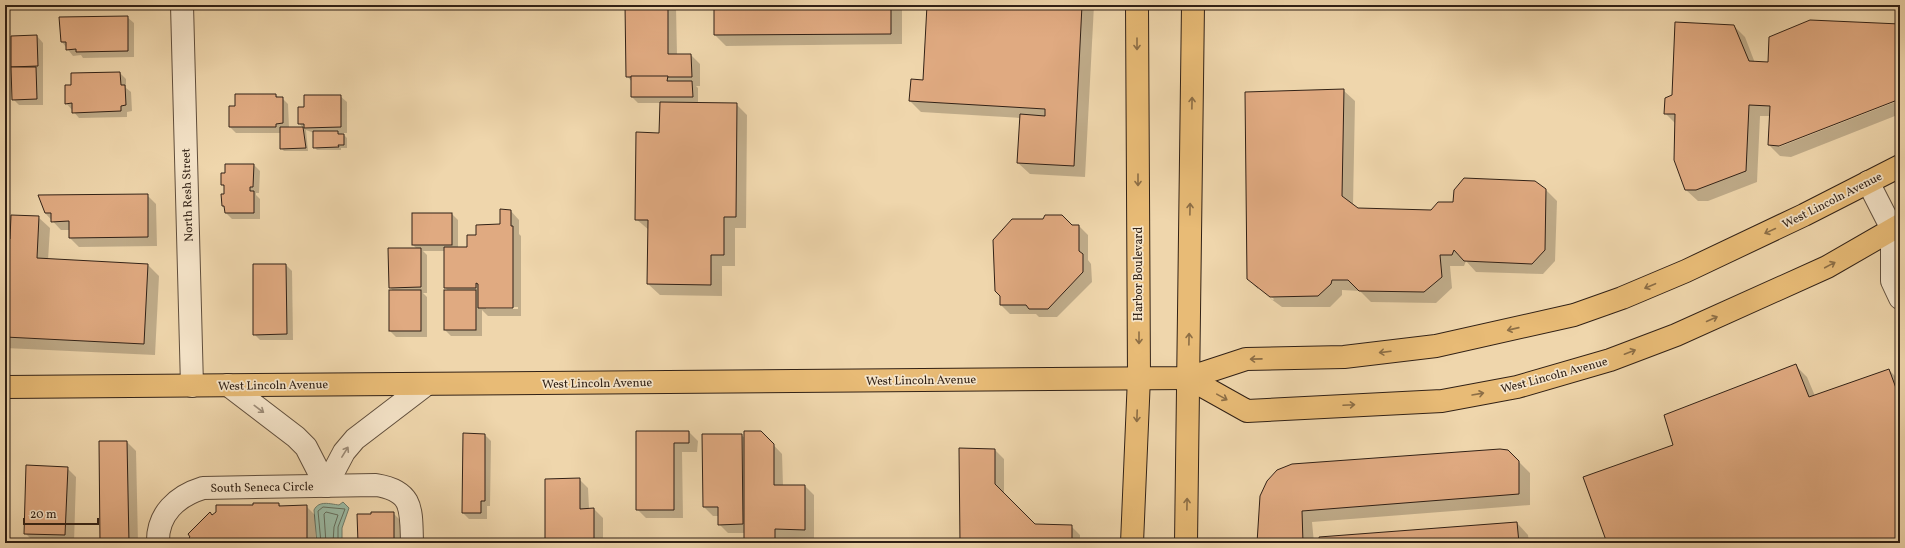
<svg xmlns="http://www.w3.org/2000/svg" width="1905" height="548" font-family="Vollkorn,serif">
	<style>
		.water { fill: #9bbaa4; stroke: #717d6b }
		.shadow { fill: #0003; fill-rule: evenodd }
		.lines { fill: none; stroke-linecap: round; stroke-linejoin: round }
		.shore { stroke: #666e5d; stroke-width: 1 }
		.building { fill: #e0aa81; stroke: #312116 }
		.minor-casing { stroke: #604e3c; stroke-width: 24 }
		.major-casing { stroke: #312116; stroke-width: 24 }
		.minor { stroke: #f5e4c9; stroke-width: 22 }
		.major { stroke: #e8bb76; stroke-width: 22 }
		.oneway { stroke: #8c6e46 }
		.oneway2 { stroke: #9d8c78 }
		.labels { text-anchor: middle; stroke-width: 3.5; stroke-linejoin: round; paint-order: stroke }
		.street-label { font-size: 12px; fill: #312116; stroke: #f5e4c9 }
	</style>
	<rect width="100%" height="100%" fill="#efd6ac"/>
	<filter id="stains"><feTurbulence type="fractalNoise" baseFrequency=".005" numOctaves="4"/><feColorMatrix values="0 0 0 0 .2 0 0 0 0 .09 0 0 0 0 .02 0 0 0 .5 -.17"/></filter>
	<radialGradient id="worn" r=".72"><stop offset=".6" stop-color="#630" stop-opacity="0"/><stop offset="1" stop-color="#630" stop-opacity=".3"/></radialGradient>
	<!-- water -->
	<path class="water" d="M343 502 349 508 342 528V543H317L314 510C319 500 330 504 339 505Z"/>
	<!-- shadow -->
	<g class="shadow">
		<path d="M89 5H134V8L92 7Z"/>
		<path d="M626 5H902V44L726 46 715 35V8L676 7 677 55H691L700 64V86H696L698 88V103L736 104 747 115 746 228H735V266H722V296L660 295 648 284 649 230 636 219 660 134 661 103H638L632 97V82L627 76Z"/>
		<path d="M928 5H1094L1085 177 1030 174 1018 163 1021 118 921 112 910 101 924 81Z"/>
		<path d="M127 17 134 23V57L83 58 81 55 73 56 62 42Z"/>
		<path d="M1900 25V98L1779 145V147L1900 100V114L1791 157 1780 156 1769 145 1770 116H1760L1757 182 1708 201H1698L1686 190 1676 124 1665 113 1673 96 1734 26 1745 37 1755 63H1769Z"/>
		<path d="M37 36 43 43V105H19L13 99 12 37Z"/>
		<path d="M120 73 126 79V88L131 92 132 111 127 112V117L79 118 66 103Z"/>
		<path d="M1343 90 1355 101 1353 206 1357 209 1432 211 1454 203 1546 190 1557 201 1555 261 1543 274 1476 272 1466 261 1464 266H1450L1452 288 1436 303 1371 302 1360 291 1342 290V295L1330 307H1282L1259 290 1273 300 1274 299 1258 286V289L1248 279Z"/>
		<path d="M276 95 279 98H282L288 104 289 128H303L299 123 305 108 340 96 347 102V133H342L347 138V148H341V150H317L314 147V133L306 130 308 151H284L281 148V133H236L230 127 236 107Z"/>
		<path d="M254 165 260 171 259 193H256V195L260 199V219H232L226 213 225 209 223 206 225 188 222 184Z"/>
		<path d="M147 195 156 204 157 246 79 247 70 238V230H61L45 213Z"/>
		<path d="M510 210 519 220V234L521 236V316H488L482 310V336H451L445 330 448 291 445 287V251H423L427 255V293H423L427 297V337H396L390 331 393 291 390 287 417 249 413 245 452 214 458 220V248H468L477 236 501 225ZM486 307H518V309H486Z"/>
		<path d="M38 217 50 228 48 260 148 265 159 276 155 355 5 348V240H11Z"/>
		<path d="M1071 226H1079L1088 235V260L1091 264 1092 282 1057 317H1039L1036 314H1010L1001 305Z"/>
		<path d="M254 265H286L292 271 293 340H260L254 334Z"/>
		<path d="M1796 366 1807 377 1815 396 1889 370 1900 381V543H1608L1674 446Z"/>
		<path d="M637 432H689L698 441 697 452H682L683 518H646L637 509Z"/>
		<path d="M761 432 782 454 783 486H805L814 495V538H783V543H745V533H728L719 524V516H713L704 507 703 435H741L745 438Z"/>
		<path d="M485 435 491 441 490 506H487V519H469L463 513Z"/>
		<path d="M127 442 136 451 138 543H101Z"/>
		<path d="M995 450 1004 459V494L1035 525 1071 526 1080 535V543H961Z"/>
		<path d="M1508 451 1530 473V505L1312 522 1314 543H1258L1277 471Z"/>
		<path d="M5 465 10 471V520H5Z"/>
		<path d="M67 468 76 477 74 543 34 542 25 533Z"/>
		<path d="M579 479 588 488 589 509H594L603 518V543H546V480Z"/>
		<path d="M279 504 282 507 306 506 315 515 316 543H182L188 541 212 517 254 505Z"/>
		<path d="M393 513 402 522V543H359Z"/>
		<path d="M1517 523 1528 535 1529 543H1321Z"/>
	</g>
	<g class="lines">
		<!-- shore -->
		<g class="shore">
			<path d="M321 543 318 511 323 507 345 509 338 527V543"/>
			<path d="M326 543 324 514 326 512 338 515 334 527 333 543"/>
		</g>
	</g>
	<!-- building -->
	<g class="building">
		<path d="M625 5H668V54H691L692 77H626Z"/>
		<path d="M714 5H891V34L714 35Z"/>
		<path d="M927 5H1082L1074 166 1017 163 1020 114 1045 116V109L909 101 911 79 923 80Z"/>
		<path d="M128 16V51L76 52V49L66 50V42H61L59 17Z"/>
		<path d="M1810 20 1900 24V99L1779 146 1768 145 1770 106 1749 105 1746 171 1696 190H1685L1674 160 1675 114H1664L1665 98 1672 95 1675 22 1734 25 1749 61 1768 62 1769 37Z"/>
		<path d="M37 35 38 66 11 67V36Z"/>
		<path d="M11 67H36L37 99 12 100Z"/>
		<path d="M120 72 121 85H125L126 105 121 106V111L72 113V103L65 104V85H71V73Z"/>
		<path d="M631 76H668L667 81H692L693 97H631Z"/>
		<path d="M1344 89 1342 196 1358 208 1431 210 1438 202H1453L1454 190 1464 178 1535 181 1546 189 1545 250 1532 264 1464 261 1454 250 1452 255H1440L1442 277 1424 292 1359 291 1348 280H1332L1331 284 1318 296 1270 297 1247 279 1245 92Z"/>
		<path d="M235 94H276V97H283V123L276 124V127H229V106H235Z"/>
		<path d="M304 95H341V127L304 128V124H298V107H304Z"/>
		<path d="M660 102 737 103 736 217H724V255H711V285L647 284 648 220H635L636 132 659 133Z"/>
		<path d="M280 127H303L306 148 280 149Z"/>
		<path d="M313 131H338V134H344V145H338L339 147 313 148Z"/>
		<path d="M225 164H254L253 187H250V191H254V213H225L224 206H222L221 194H224V185H221V173H225Z"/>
		<path d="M148 194V237L69 238V221L51 222V213H45L38 195Z"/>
		<path d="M500 209 511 210V226H513V308H478V284L476 283V288H444V247H467V235H476V225L500 224Z"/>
		<rect x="412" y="213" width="40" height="32"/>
		<path d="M11 215 39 216 37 258 148 264 144 344 5 337V239H10Z"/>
		<path d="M1045 215H1062L1072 225H1079V251L1083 254V272L1048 309H1029L1026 305H1000V296L995 291 993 240 1012 219H1043Z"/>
		<path d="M388 248H421V287L389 288Z"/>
		<path d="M253 264H286L287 334 253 335Z"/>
		<rect x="389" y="290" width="32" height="41"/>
		<rect x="444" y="290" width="32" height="40"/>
		<path d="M1796 364 1809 397 1889 369 1900 399V543H1607L1583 477 1673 445 1664 415Z"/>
		<path d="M636 431H689V443H674V510H636Z"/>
		<path d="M744 431H761L774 444V485H805V530L775 529V543H744Z"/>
		<path d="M463 433 485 434V501H481V513H462Z"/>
		<path d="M702 434H742L743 524 718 525V507H703Z"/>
		<path d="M99 441H127L129 543H100Z"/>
		<path d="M959 448 995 449V484L1035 524 1072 525V543H960Z"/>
		<path d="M1500 449 1508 450 1519 461V494L1302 511 1303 543H1257L1260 496 1267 481 1277 470 1292 464Z"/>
		<path d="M26 465 68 467 65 535 24 534Z"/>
		<path d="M580 478V509L594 508V542L545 543V479Z"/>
		<path d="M253 503H279V506L307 505V543H274V539L231 540 228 543H181V540H187L190 537 188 534 210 512 212 515 216 512V505H253Z"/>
		<path d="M371 512H394V543H358L357 514H371Z"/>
		<path d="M1517 522 1519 543H1320L1319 537Z"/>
	</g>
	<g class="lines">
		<!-- minor casing -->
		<g class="minor-casing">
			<g id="minor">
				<path d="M182 5 192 386"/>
				<path d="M1868 182 1892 229 1900 237"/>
				<path d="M1892 229V281L1900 298"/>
				<path d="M228 385 296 437 306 447 326 486"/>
				<path d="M326 486 344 452 355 439 427 384"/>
				<path d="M158 543C157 514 177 496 203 488L376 485C414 491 411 510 412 543"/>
			</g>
		</g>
		<!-- major casing -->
		<g class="major-casing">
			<g id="major">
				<path d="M1188 378 1247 411 1442 401 1517 387 1610 360 1676 335 1827 267 1900 225"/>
				<path d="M5 387 1188 378 1246 359 1344 357 1436 346 1574 315 1622 298 1686 271 1804 215 1900 166"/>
				<path d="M1132 543 1139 377 1137 5"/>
				<path d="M1186 543 1193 5"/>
			</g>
		</g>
		<!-- minor -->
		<use href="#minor" class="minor"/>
		<!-- major -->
		<use href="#major" class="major"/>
	</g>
	<!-- one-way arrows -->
	<defs><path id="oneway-shaft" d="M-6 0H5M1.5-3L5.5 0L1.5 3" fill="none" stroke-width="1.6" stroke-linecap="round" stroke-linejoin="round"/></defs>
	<g class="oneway">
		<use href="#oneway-shaft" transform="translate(1137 44) rotate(90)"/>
		<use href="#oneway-shaft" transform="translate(1192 103) rotate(-89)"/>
		<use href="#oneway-shaft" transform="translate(1138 180) rotate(90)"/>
		<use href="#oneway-shaft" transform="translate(1190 209) rotate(-89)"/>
		<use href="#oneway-shaft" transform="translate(1770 231) rotate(155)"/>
		<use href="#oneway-shaft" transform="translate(1830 265) rotate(-28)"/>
		<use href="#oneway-shaft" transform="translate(1650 286) rotate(157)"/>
		<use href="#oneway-shaft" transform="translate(1712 319) rotate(-24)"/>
		<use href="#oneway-shaft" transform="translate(1513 329) rotate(167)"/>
		<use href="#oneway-shaft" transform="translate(1139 338) rotate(90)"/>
		<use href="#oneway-shaft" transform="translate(1189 339) rotate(-89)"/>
		<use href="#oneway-shaft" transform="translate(1385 352) rotate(173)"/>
		<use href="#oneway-shaft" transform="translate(1630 352) rotate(-21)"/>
		<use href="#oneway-shaft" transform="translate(1256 359) rotate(179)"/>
		<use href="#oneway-shaft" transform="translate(1478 394) rotate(-10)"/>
		<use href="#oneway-shaft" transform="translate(1222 397) rotate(29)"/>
		<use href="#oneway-shaft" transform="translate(1349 405) rotate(-3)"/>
		<use href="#oneway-shaft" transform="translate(1137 416) rotate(92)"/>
		<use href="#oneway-shaft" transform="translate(1187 504) rotate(-89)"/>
	</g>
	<g class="oneway2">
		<use href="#oneway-shaft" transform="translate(259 409) rotate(37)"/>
		<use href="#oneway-shaft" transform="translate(345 452) rotate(-58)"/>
	</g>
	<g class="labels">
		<!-- street labels -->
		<g class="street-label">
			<text transform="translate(187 195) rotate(-92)" y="4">North Resh Street</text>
			<text transform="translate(1832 200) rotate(-27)" y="4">West Lincoln Avenue</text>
			<text transform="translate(1138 274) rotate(-90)" y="4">Harbor Boulevard</text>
			<text transform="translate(1554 375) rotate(-15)" y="4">West Lincoln Avenue</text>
			<text transform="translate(921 380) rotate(-1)" y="4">West Lincoln Avenue</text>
			<text transform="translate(597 383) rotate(-1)" y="4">West Lincoln Avenue</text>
			<text transform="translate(273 385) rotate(-1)" y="4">West Lincoln Avenue</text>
			<text transform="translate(262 487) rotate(-1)" y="4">South Seneca Circle</text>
		</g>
	</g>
	<!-- margin -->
	<rect width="1905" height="548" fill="none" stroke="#efd6ac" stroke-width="20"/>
	<rect x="6" y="6" width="1893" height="536" fill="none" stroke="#312116" stroke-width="2"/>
	<rect x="10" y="10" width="1885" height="528" fill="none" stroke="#312116"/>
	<!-- scale -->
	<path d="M24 518v6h74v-6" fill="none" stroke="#312116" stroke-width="2"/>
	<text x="30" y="518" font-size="12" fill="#312116" stroke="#f5e4c9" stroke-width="3" paint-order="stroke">20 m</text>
	<rect width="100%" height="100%" filter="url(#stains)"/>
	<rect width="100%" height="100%" fill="url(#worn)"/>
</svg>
